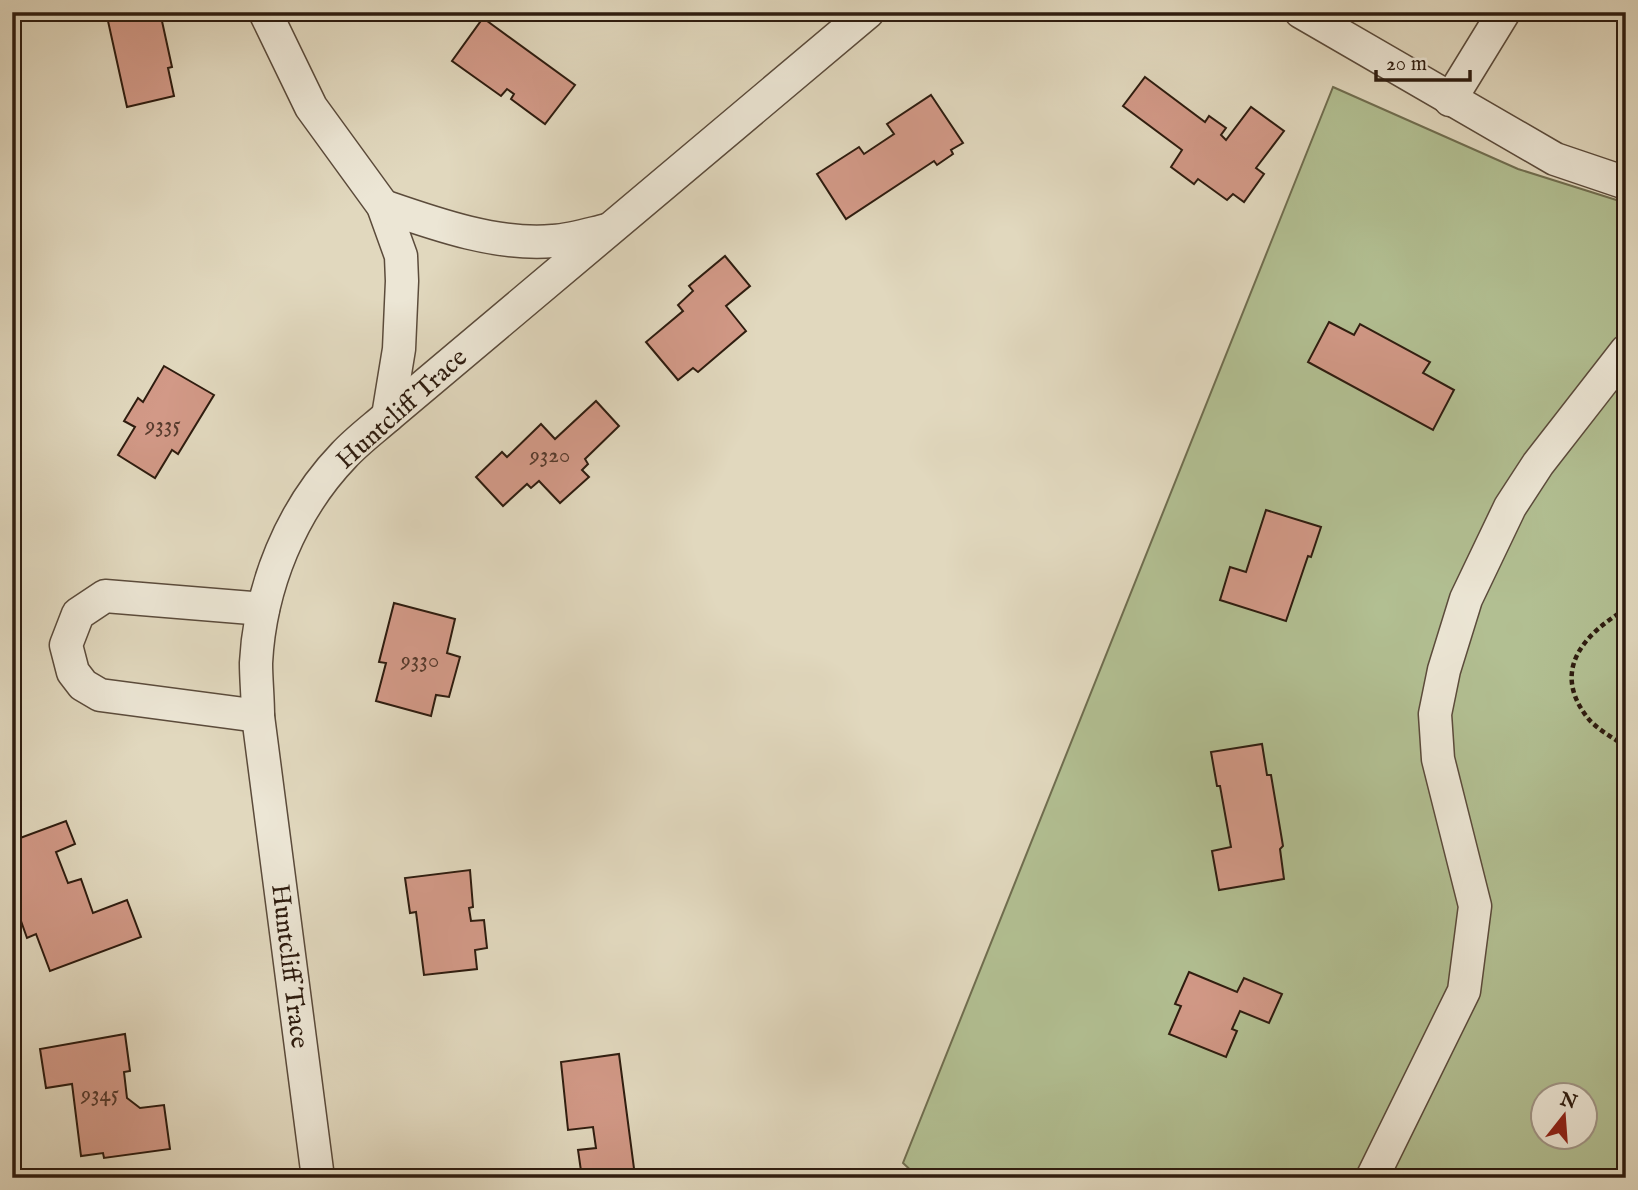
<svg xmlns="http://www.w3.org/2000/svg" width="1638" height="1190" font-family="'IM FELL English',serif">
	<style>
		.green { fill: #b2bf92; stroke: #706e50; stroke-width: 2; fill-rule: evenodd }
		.building { fill: #d29987; stroke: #2e1c0f; stroke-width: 2 }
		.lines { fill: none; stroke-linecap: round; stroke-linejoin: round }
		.minor-casing { stroke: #5b4b3b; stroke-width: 35 }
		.path { stroke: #2e1c0f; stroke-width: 4.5; stroke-dasharray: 5 3.5; stroke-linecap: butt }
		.minor { stroke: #ece6d5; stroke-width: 32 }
		.labels { text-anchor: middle; stroke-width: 5; stroke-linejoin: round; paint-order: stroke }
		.number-label { font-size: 23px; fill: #573b2d }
		.street-label { font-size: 26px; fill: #2e1c0f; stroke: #ece6d5 }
	</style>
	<rect width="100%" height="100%" fill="#e1d8be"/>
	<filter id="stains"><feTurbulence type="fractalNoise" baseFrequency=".00286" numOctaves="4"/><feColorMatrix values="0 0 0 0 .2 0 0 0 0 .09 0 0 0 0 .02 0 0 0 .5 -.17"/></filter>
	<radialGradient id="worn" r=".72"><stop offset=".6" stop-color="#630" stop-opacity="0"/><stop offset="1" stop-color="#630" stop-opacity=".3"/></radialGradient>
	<!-- green -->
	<path class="green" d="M1333 87 1518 169 1626 203V1178H919L903 1163ZM1544 1096H1586V1138H1544Z"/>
	<!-- building -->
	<g class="building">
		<path d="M106 12H160L172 67 168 68 174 96 127 107Z"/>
		<path d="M483 18 575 85 545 124 511 99 514 94 507 89 501 96 452 61Z"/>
		<path d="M1145 77 1205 122 1209 116 1226 128 1221 135 1226 140 1251 107 1284 131 1256 168 1264 174 1244 202 1233 194 1227 200 1198 179 1194 184 1171 167 1182 150 1123 106Z"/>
		<path d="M931 95 963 143 951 150 953 154 937 165 934 161 846 219 817 174 859 147 864 154 894 134 887 124Z"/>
		<path d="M725 256 750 286 726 306 746 331 698 372 693 368 678 380 646 342 683 311 678 305 693 291 689 286Z"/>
		<path d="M1329 322 1354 335 1360 324 1430 362 1423 373 1454 390 1433 430 1308 362Z"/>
		<path d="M164 366 214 395 178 454 172 450 155 478 118 455 135 427 124 421 138 398 143 402Z"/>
		<path d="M596 401 619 426 585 459 588 464 582 470 589 477 560 503 539 481 531 488 527 484 503 506 476 477 502 452 507 457 541 424 555 439Z"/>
		<path d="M1266 510 1321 527 1311 557 1308 556 1286 621 1220 600 1230 567 1246 572Z"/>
		<path d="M394 603 455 619 447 653 460 657 449 697 436 695 431 716 376 701 386 663 379 662Z"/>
		<path d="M1262 744 1267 775H1271L1283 846 1280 849 1284 879 1219 890 1212 851 1231 847 1220 786H1217L1211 752Z"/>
		<path d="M66 821 75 844 56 852 68 883 81 879 93 913 127 900 141 937 50 971 36 934 27 938 16 907 12 909V841Z"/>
		<path d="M470 870 473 907 469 908 471 921 484 920 487 948 475 950 477 969 424 975 416 912 410 913 405 878Z"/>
		<path d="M1189 972 1237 992 1244 978 1282 994 1269 1023 1240 1011 1232 1029 1237 1031 1226 1057 1169 1034 1181 1006 1175 1004Z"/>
		<path d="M125 1034 130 1071 124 1072 127 1098 140 1108 164 1105 170 1149 104 1158 103 1153 81 1156 72 1084 46 1088 40 1049Z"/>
		<path d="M619 1054 635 1176 582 1178 578 1150 596 1148 593 1127 568 1130 561 1062Z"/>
	</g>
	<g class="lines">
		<!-- minor casing -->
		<g class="minor-casing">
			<g id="minor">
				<path d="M265 12 311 107 383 206 401 256 402 281 399 349 388 416"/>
				<path d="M1301 12 1555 159 1626 183"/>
				<path d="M1450 100 1504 12"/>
				<path d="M383 206C435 224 497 246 553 241 571 240 590 234 607 230"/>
				<path d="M258 716 100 695 83 685 73 672 66 645 78 614 105 596 263 609"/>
				<path d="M318 1178 258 716C258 698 256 680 256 663 260 587 291 510 344 455 357 441 373 429 388 416L868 12"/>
				<path d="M1372 1178 1464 991 1475 906 1438 759 1435 714 1444 670 1466 599 1510 507 1538 464 1626 351"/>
			</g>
		</g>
		<!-- path -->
		<path class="path" d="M1626 609C1584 634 1551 670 1587 717 1596 729 1614 738 1626 747"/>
		<!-- minor -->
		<use href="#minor" class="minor"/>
	</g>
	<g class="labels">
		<!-- number labels -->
		<g class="number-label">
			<text x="163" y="432">9335</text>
			<text x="550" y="462">9320</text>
			<text x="420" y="667">9330</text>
			<text x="100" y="1101">9345</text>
		</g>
		<!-- street labels -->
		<g class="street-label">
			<text transform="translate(401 408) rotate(-42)" y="9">Huntcliff Trace</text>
			<text transform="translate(291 966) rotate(83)" y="9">Huntcliff Trace</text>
		</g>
	</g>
	<!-- margin -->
	<rect width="1638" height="1190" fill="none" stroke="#e1d8be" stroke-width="42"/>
	<rect x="14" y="14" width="1610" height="1162" fill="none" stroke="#2e1c0f" stroke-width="3.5"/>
	<rect x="21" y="21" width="1596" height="1148" fill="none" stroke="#2e1c0f" stroke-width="2"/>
	<!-- north arrow -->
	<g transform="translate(1564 1116) rotate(17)"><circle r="33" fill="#ece6d5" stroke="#a09586" stroke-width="2"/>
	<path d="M0-5L12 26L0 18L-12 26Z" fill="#8f2418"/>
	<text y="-10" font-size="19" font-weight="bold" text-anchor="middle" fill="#2e1c0f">N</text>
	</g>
	<!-- scale -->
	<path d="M1376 70v10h94v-10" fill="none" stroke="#2e1c0f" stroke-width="3.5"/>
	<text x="1386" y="70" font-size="21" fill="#2e1c0f" stroke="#ece6d5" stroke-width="5" paint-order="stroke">20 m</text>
	<rect width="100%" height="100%" filter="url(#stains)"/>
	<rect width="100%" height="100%" fill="url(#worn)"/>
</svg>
